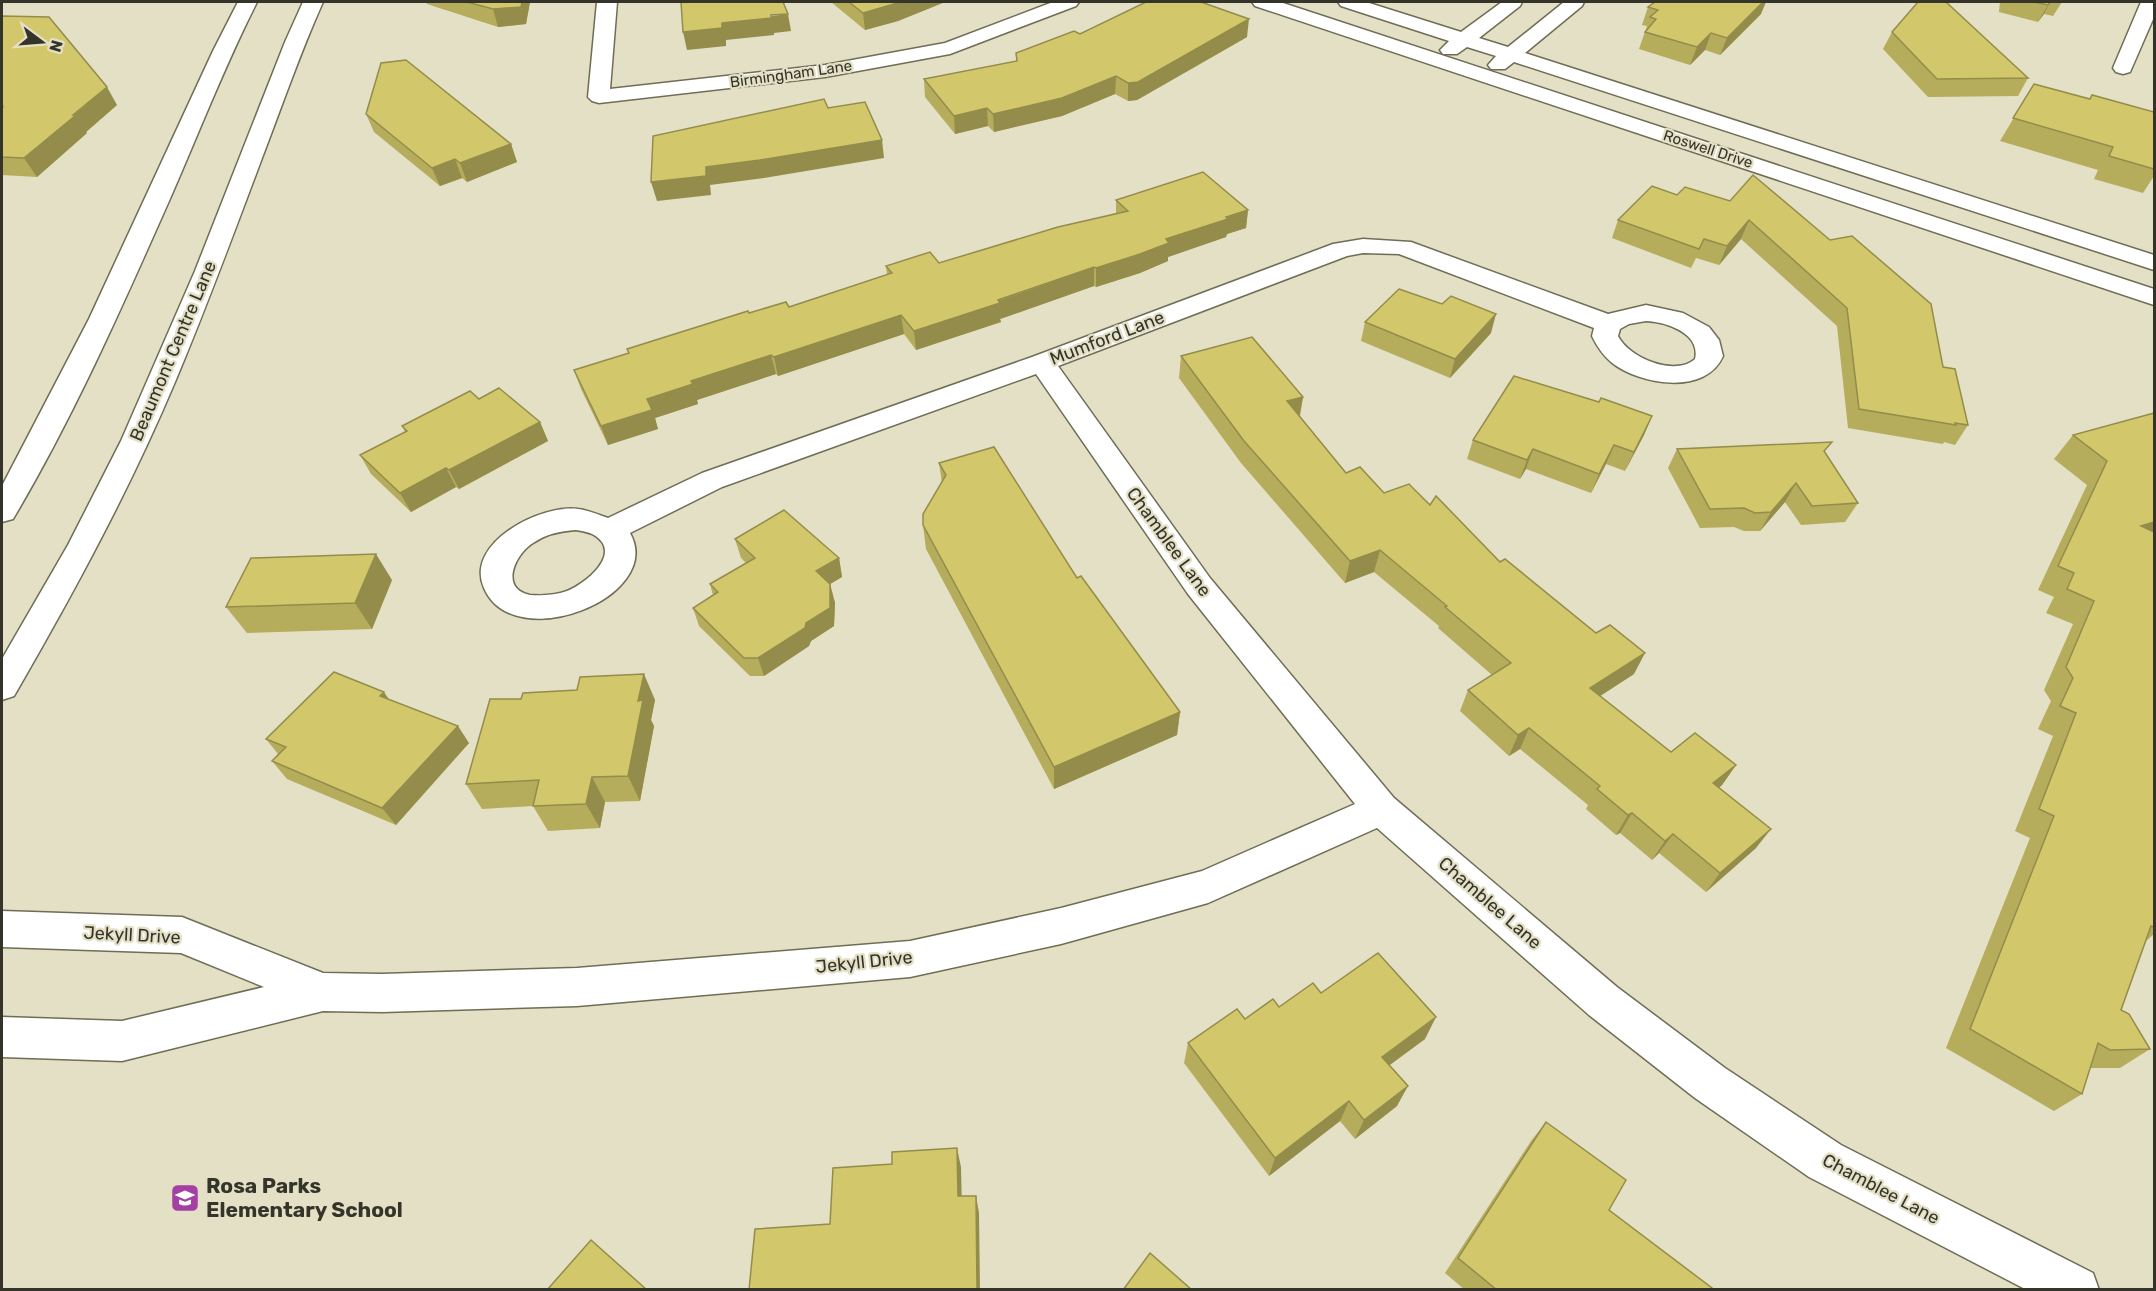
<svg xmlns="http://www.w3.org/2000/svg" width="2156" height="1291" font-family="Rubik,sans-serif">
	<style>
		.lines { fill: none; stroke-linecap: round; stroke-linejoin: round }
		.minor-casing { stroke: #6f6d55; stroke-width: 3 }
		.tertiary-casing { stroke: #6f6d55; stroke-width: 3 }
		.minor { fill: #fff; fill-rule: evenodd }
		.tertiary { fill: #fff; fill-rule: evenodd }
		.wall { fill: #b5ac5c }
		.shaded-wall { fill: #938c4b }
		.building { fill: #d2c86b; stroke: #938c4b; stroke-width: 1.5 }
		.labels { text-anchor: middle; stroke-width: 4.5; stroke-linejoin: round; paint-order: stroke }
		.far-street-label { font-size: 15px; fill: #35342a; stroke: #e3e0c6 }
		.street-label { font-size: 18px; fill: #35342a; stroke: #e3e0c6 }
		.near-poi-label { font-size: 21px; font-weight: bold; fill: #35342a; stroke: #e3e0c6; text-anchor: start }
	</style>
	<rect width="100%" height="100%" fill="#e3e0c6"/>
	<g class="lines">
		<!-- minor casing -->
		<g class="minor-casing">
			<g id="minor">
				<path d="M597 2H617L610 89 825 65 945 43 1053 2H1079L1076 6 950 54 825 77 599 103 592 101 588 97Z"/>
				<path d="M1252 2H1280L2154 289V305L1255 6Z"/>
				<path d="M1338 2H1366L1461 32 1502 2H1522L1520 6 1479 38 1508 47 1564 2H1584L1582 6 1525 53 2154 255V270L1514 62 1505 69H1491L1488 65 1496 56 1467 47 1457 54H1443L1440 50 1449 41 1341 6Z"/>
				<path d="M2141 2H2154V17L2130 72 2123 74 2116 72 2113 68Z"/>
				<path d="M1363 239 1411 242 1608 314 1646 305 1683 313 1709 327 1719 340 1723 356C1706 396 1639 385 1611 362 1602 354 1597 346 1592 336L1594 328 1399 254 1363 253 1347 256 1058 366 1210 578 1394 798 1617 987 1725 1068 1841 1145 2093 1273 2099 1290H2027L1809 1177 1695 1098 1589 1015 1377 828 1208 903 1061 944 910 977 577 1006 382 1012 323 1011 122 1061 2 1057V1017L122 1021 264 987 181 953 2 947V911L182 917 323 973 382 974 577 968 910 941 1061 908 1202 871 1355 804 1188 594 1036 374 722 487 630 533C666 597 513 657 484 588 464 543 541 504 578 509 588 510 599 515 608 518L702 473 1032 357 1333 244ZM1646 321C1666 322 1701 333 1695 359 1675 377 1629 358 1618 336L1620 329 1629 324ZM576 530C582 531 589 532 594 535 624 553 585 584 567 591 556 595 541 596 530 595 499 589 515 554 533 543 546 534 560 531 576 530Z"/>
			</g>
		</g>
		<!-- tertiary casing -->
		<g class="tertiary-casing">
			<g id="tertiary">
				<path d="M238 2H257C224 67 198 135 169 201 121 309 73 418 13 519L2 522V486L89 319 213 51Z"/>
				<path d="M303 2H323C300 53 282 106 262 158 234 233 206 308 175 382 129 491 73 594 14 696L2 700V659L68 545 121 441 195 271 285 42Z"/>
			</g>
		</g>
		<!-- minor -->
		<use href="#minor" class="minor"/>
		<!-- tertiary -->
		<use href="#tertiary" class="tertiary"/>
	</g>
	<!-- wall -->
	<g class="wall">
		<path d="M426 2H530L526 24 498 27 427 4Z"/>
		<path d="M831 2H945L898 21 865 30Z"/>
		<path d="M2000 2H2062L2053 16 2044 14 2038 22 1999 12Z"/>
		<path d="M1648 7 1761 14 1720 55 1705 50 1690 65 1639 49 1647 26 1642 25Z"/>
		<path d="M2 16 117 105 86 132 87 133 37 177 2 175V108L3 107 2 106Z"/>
		<path d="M1892 32 2028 78 2018 96 1928 97 1883 49Z"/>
		<path d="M1080 34 1247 37 1137 100 1128 101 1115 94 1062 116 994 132 988 126 955 134 925 97 924 79 1017 61 1016 53Z"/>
		<path d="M2034 84 2090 99 2154 112V176L2143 193 2094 179 2098 170 2000 141Z"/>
		<path d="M366 114 511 144 517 162 467 182 462 178 440 186 374 132Z"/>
		<path d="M1677 195 1730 201 1943 367 1968 425 1955 445 1944 442 1943 444 1848 428 1837 326 1741 239 1719 265 1696 258 1691 268 1612 238 1618 220Z"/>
		<path d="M1116 200 1248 210 1246 228 1227 234 1226 237 1168 257V261L1140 273 1096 287 1094 286 1000 319 1001 322 916 350 904 334 778 376 776 374 697 400 698 404 655 418 658 429 608 445 581 389 574 370 629 354 627 349 749 313 789 307 887 275 886 266 939 263 1116 213Z"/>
		<path d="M1365 322 1491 333 1450 378 1361 341Z"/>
		<path d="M1181 356 1303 397 1300 417 1346 473 1384 493 1430 505 1634 674 1600 696 1671 752 1736 765 1722 785 1719 788 1756 848 1706 892 1659 853 1652 860 1620 833 1616 835 1586 809 1588 805 1520 749 1509 756 1460 711 1468 690 1492 675 1438 628 1439 626 1374 572 1345 583 1241 463 1179 378Z"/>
		<path d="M479 399 540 422 548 441 459 489 456 487 411 512 371 474 360 455 405 432 402 426Z"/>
		<path d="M1599 402 1652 416 1644 435 1625 471 1606 464 1591 493 1526 469 1520 479 1467 459 1473 440Z"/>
		<path d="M2154 413V934L2146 941 2121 1010 2150 1049 2120 1068H2090L2082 1094 2054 1111 1946 1048 2030 838 2015 831 2053 736 2038 729 2051 701 2044 690 2073 624 2046 613 2054 597 2038 590 2087 485 2054 459 2073 435Z"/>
		<path d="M1677 449 1825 454 1858 503 1845 522 1801 525 1785 502 1760 531H1744L1734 527 1700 528 1668 468Z"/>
		<path d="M939 463 1077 578 1180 712 1177 735 1054 789 926 549 923 525 942 483Z"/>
		<path d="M735 539 839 558 842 577 830 584 835 603 834 626 811 641 809 646 764 676H750L699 626 693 608 713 595 710 584 746 563 741 558Z"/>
		<path d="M392 580 372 629 247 633 226 607Z"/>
		<path d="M389 699 469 743 396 825 287 779 272 761 278 754 266 739Z"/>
		<path d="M655 700 651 720 654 726 640 801 605 802 600 828 548 831 533 806 482 809 466 784Z"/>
		<path d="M1321 993 1425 1039 1390 1065 1397 1106 1355 1139 1340 1121 1269 1176 1184 1063 1188 1043 1245 1019Z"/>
		<path d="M1546 1122 1609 1210 1711 1290H1465L1445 1273 1531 1141Z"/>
	</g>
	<!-- shaded-wall -->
	<g class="shaded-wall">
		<path d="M522 2H530L526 24 498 27 493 9Z"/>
		<path d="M901 2H945L898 21 865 30 863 13Z"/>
		<path d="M1763 2H1766L1761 14 1720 55 1727 38Z"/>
		<path d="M2050 2 2044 14 2038 22 2048 5Z"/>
		<path d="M788 14 791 31 774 33V35L726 40V46L687 50 683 32 722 23Z"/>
		<path d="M1249 19 1247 37 1137 100 1128 101V83Z"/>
		<path d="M1711 33 1705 50 1690 65 1697 47Z"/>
		<path d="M1116 76 1115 94 1062 116 994 132 993 114Z"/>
		<path d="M107 87 117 105 86 132 87 133 37 177 24 158Z"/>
		<path d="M987 108 988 126 955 134 954 116Z"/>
		<path d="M882 140 884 158 764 178 710 185 711 195 657 201 651 182 706 167Z"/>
		<path d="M511 144 517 162 467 182 460 163Z"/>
		<path d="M455 159 462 178 440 186 432 168Z"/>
		<path d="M1248 210 1246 228 1227 234 1226 237 1168 257V261L1140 273 1096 287V268L1166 239 1226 217Z"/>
		<path d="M1749 220 1741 239 1719 265 1727 246Z"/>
		<path d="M1094 267V286L1000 319 1001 322 916 350 914 331Z"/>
		<path d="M1496 314 1491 333 1450 378 1455 359Z"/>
		<path d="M901 315 904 334 778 376 774 357Z"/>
		<path d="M771 355 776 374 697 400 698 404 655 418 658 429 608 445 601 426 647 399 691 381Z"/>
		<path d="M1303 397 1299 418 1287 401Z"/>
		<path d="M1652 416 1644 435 1625 471 1634 452Z"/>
		<path d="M540 422 548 441 459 489 449 470Z"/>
		<path d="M1614 445 1606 464 1591 493 1599 474Z"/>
		<path d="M1533 449 1526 469 1520 479 1527 460Z"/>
		<path d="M446 468 456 487 411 512 400 493Z"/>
		<path d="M1796 483 1785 502 1760 531 1771 512Z"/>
		<path d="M2154 522V540L2141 526Z"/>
		<path d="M1380 550 1374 572 1345 583 1350 561Z"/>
		<path d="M376 554 392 580 372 629 355 603Z"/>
		<path d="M839 558 842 577 820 590 816 571Z"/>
		<path d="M830 584 835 603 834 626 811 641 809 646 764 676 758 658 806 623Z"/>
		<path d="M1645 653 1634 674 1580 709 1590 688Z"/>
		<path d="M644 674 655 700 651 720 654 726 640 801 628 776 638 701Z"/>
		<path d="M384 692 396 710 380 696Z"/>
		<path d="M1180 712 1177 735 1054 789V767Z"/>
		<path d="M458 726 469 743 396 825 382 808Z"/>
		<path d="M1529 728 1520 749 1509 756 1518 735Z"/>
		<path d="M1736 765 1722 785 1699 803 1713 783Z"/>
		<path d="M592 777 605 802 600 828 586 804Z"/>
		<path d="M1632 813 1620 833 1616 835 1628 815Z"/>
		<path d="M1771 829 1756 848 1706 892 1720 873Z"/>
		<path d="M1673 834 1659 853 1652 860 1665 841Z"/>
		<path d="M1436 1017 1425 1039 1373 1077 1382 1057Z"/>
		<path d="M1408 1086 1397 1106 1355 1139 1364 1120Z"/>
		<path d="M1349 1101 1340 1121 1269 1176 1275 1158Z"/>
		<path d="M957 1148 961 1167 962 1213 958 1196Z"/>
		<path d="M976 1196 979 1213 980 1290H977Z"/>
	</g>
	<!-- building -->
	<g class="building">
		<path d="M467 2H522L521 7 493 9Z"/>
		<path d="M681 2H783L788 14 771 15V18L722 23V28L683 32Z"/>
		<path d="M849 2H901L863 13Z"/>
		<path d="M1146 2H1201L1249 19 1138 82 1128 83 1116 76 1062 98 993 114 987 108 954 116 924 79 1017 61 1016 53 1074 31 1080 34Z"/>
		<path d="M1655 2H1763L1727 38 1711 33 1697 47 1645 32 1656 19 1650 17 1658 10 1648 7Z"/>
		<path d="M1918 2H1946L2028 78 1937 79 1892 32Z"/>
		<path d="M2034 2H2050L2048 5Z"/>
		<path d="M2 16 49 17 107 87 73 115H76L24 158 2 157V108L3 107 2 104Z"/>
		<path d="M406 60 511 144 460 163 455 159 432 168 366 114 381 63Z"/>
		<path d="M2034 84 2090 99 2092 95 2154 112V169L2109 156 2113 147 2013 118Z"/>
		<path d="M824 99 828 108 865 102 882 140 760 160 706 167V176L651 182 653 136Z"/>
		<path d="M1203 172 1248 210 1226 217 1228 219 1166 239 1169 243 1140 254 1096 268 1094 267 998 300 1000 303 914 331 901 315 774 357 771 355 691 381 693 384 647 399 652 410 601 426 574 370 629 353 627 349 748 311 749 313 786 302 789 307 892 273 886 266 930 252 939 263 1058 227 1128 211 1116 200Z"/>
		<path d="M1753 175 1830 240 1852 236 1931 304 1943 367 1955 369 1968 425 1955 423 1956 425 1859 409 1847 308 1749 220 1727 246 1704 239 1699 249 1618 220 1652 186 1677 195 1685 187 1730 201Z"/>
		<path d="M1399 289 1442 304 1451 296 1496 314 1455 359 1365 322Z"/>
		<path d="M1252 337 1303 397 1287 401 1346 473 1360 467 1384 493 1409 484 1430 505 1436 496 1500 562 1505 559 1596 633 1610 625 1645 653 1590 688 1671 752 1695 733 1736 765 1713 783 1771 829 1720 873 1673 834 1665 841 1632 813 1628 815 1597 789 1600 786 1529 728 1518 735 1468 690 1511 663 1445 607 1447 606 1380 550 1350 561 1244 441 1181 356Z"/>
		<path d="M1514 376 1599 402 1601 398 1652 416 1634 452 1614 445 1599 474 1533 449 1527 460 1473 440Z"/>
		<path d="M499 388 540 422 449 470 446 468 400 493 360 455 407 431 402 426 470 391 479 399Z"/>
		<path d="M2154 413V522L2141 526 2154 532V927L2151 926 2121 1010 2129 1014 2150 1049 2110 1050 2098 1043 2082 1094 1970 1029 2054 816 2039 809 2076 713 2060 706 2073 678 2066 667 2094 601 2067 589 2074 573 2058 566 2107 461 2073 435Z"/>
		<path d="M1832 442 1824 451 1858 503 1812 506 1796 483 1771 512 1755 513 1744 508 1710 509 1677 449Z"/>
		<path d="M994 447 1077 578 1081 576 1180 712 1054 767 923 525V514L946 475 939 463Z"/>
		<path d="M784 510 839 558 816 571 830 584V608L806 623 805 628 758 658H744L693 608 718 592 710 584 755 558 735 539Z"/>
		<path d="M376 554 355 603 226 607 251 558Z"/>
		<path d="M334 672 384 692 380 696 458 726 382 808 272 761 286 747 266 739Z"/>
		<path d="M644 674 638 701 643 700 628 776 592 777 586 804 533 806 539 780 466 784 490 699H521L523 693 577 690 580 677Z"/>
		<path d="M1378 953 1436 1017 1382 1057 1408 1086 1364 1120 1349 1101 1275 1158 1188 1043 1237 1009 1245 1019 1273 999 1279 1007 1313 983 1321 993Z"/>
		<path d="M1546 1122 1626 1180 1609 1210 1712 1288 1711 1290H1497L1458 1258Z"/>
		<path d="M957 1148 958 1196H976L977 1290H749L755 1229 830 1224 833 1168 892 1164V1152Z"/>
		<path d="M591 1240 647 1290H547Z"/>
		<path d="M1150 1253 1192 1290H1123Z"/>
	</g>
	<!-- icons -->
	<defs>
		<g id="school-square" transform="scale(1.5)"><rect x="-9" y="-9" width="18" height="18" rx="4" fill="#a43fa4" stroke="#e3e0c6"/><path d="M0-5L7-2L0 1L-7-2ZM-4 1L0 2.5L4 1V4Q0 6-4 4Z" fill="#fff"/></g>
	</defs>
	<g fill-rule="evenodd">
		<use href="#school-square" x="185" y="1198"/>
	</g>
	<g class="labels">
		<!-- far-street labels -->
		<g class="far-street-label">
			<text transform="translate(791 74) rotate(-8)" y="5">Birmingham Lane</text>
			<text transform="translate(1708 149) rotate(18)" y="5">Roswell Drive</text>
		</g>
		<!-- street labels -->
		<g class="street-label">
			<text transform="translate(1107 338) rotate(-21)" y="6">Mumford Lane</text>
			<text transform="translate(173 351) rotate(-67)" y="6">Beaumont Centre Lane</text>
			<text transform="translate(1169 542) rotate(54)" y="6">Chamblee Lane</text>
			<text transform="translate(1490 903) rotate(41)" y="6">Chamblee Lane</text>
			<text transform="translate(132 935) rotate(3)" y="6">Jekyll Drive</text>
			<text transform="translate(864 962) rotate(-6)" y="6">Jekyll Drive</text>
			<text transform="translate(1881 1189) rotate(28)" y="6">Chamblee Lane</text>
		</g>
		<!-- near-poi labels -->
		<g class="near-poi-label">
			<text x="206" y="1193">Rosa Parks<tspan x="206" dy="24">Elementary School</tspan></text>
		</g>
	</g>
	<!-- border -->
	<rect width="2156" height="1291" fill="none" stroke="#35342a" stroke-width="6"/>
	<!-- north arrow -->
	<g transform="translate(42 42) rotate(106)" stroke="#e3e0c6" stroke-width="4.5" paint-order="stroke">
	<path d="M0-4.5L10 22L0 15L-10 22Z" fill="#35342a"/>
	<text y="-9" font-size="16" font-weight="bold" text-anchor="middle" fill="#35342a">N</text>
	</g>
</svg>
